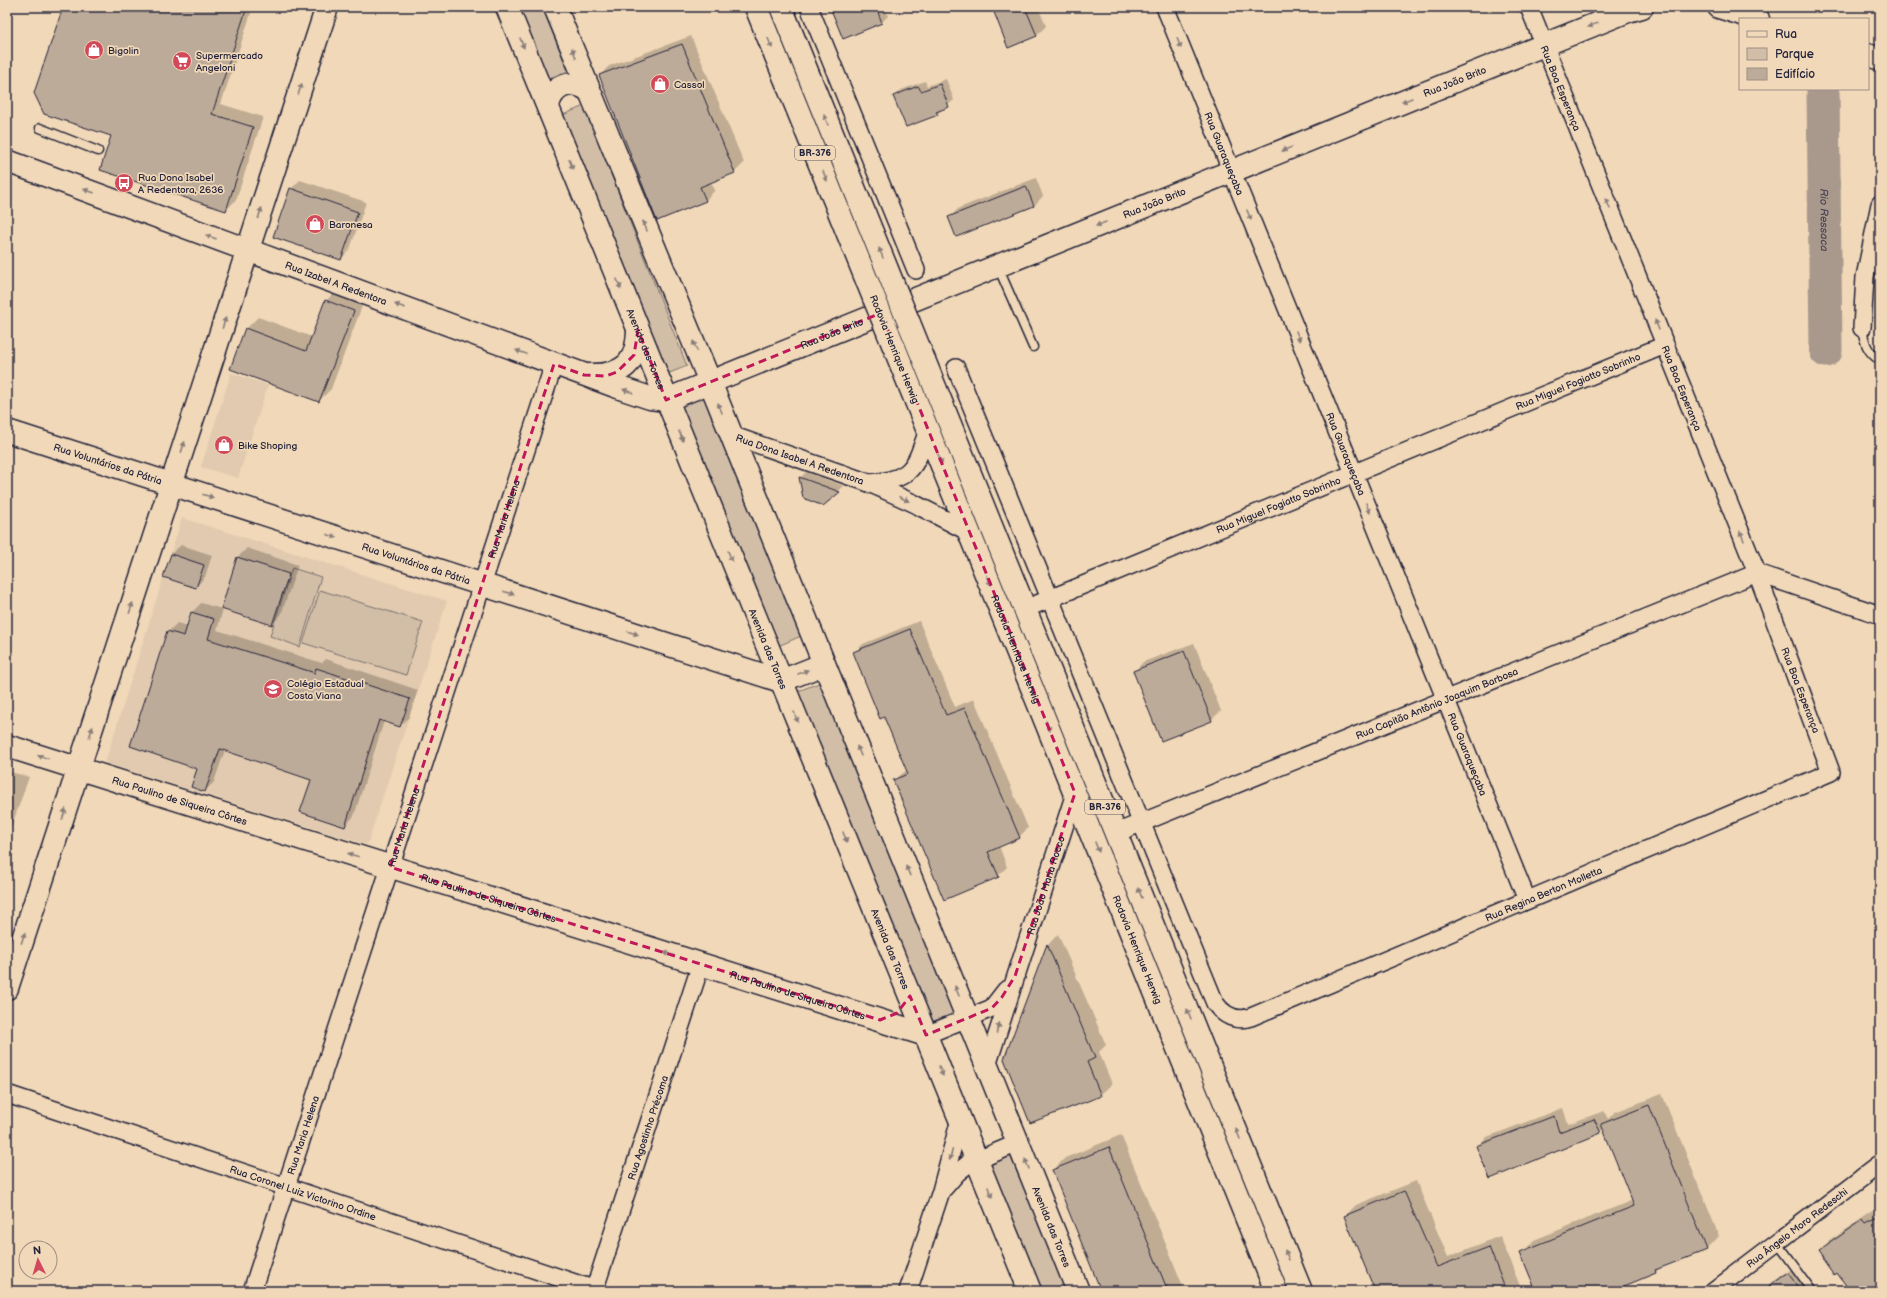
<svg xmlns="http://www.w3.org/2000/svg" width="1887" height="1298" font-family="'Balsamiq Sans',sans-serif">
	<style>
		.built { fill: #e1caaf }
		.green { fill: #d2bea6; stroke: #7a7070 }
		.shadow { fill: #0003 }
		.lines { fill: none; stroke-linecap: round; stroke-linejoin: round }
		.river { stroke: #a9998d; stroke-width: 33 }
		.building { fill: #bdab99; stroke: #22223b }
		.lane-casing { stroke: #22223b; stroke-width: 11 }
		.street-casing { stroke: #22223b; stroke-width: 20 }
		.secondary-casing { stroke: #22223b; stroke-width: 25 }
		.highway-casing { stroke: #22223b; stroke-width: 25 }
		.lane { stroke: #f0d8b8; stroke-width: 8 }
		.street { stroke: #f0d8b8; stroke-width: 17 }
		.secondary { stroke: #f0d8b8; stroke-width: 22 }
		.highway { stroke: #f0d8b8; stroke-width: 22 }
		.highway-bridge-casing { stroke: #22223b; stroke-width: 25; stroke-linecap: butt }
		.highway-bridge { stroke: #f0d8b8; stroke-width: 22 }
		.oneway { fill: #897d7a }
		.marked { fill: none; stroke: #c2185b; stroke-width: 3; stroke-dasharray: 8 5; stroke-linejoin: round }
		.labels { text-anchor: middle; stroke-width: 3.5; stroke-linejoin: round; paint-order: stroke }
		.shield { fill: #f0d8b8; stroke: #605960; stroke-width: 1 }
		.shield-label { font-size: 9px; font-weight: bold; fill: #22223b }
		.poi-label { font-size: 10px; fill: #22223b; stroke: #f0d8b8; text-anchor: start }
		.street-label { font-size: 10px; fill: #22223b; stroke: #f0d8b8 }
		.water-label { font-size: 11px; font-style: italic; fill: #4a4654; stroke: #f0d8b8 }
	</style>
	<rect width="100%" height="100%" fill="#f0d8b8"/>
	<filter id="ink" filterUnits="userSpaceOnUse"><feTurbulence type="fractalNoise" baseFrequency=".025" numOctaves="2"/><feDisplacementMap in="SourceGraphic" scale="8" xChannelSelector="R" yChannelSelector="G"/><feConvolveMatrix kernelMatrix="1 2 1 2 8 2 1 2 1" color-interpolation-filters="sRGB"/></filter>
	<g filter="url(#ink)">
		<!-- built -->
		<g class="built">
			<path d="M231 373 268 385 238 478 201 467Z"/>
			<path d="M182 518 447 601 367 845 105 763Z"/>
		</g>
		<!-- green -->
		<g class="green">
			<path d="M514 7H542L568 71 544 80Z"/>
			<path d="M584 106 687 366 662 376 558 117Z"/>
			<path d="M703 395 801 636 776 647 677 402Z"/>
			<path d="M292 568 321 577 300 647 270 636Z"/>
			<path d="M320 590 423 622 406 675 303 643Z"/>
			<path d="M819 683 825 696 954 1014 933 1021 793 693Z"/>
			<path d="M1010 1155 1067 1291H1040L989 1164Z"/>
		</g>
		<!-- shadow -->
		<g class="shadow">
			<path d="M64 7H253L221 104 263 117 236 200 226 210 112 136Z"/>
			<path d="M836 7H884L888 16 882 22 844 38Z"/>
			<path d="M993 7H1038L1046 26 1036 36Z"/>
			<path d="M691 36 744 163 735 172 711 182 715 190 706 200 658 220 600 75 609 66Z"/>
			<path d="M946 79 954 100 937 114 895 96 901 90 925 81 927 86Z"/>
			<path d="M1036 178 1043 196 1034 206 957 236 950 217 959 208Z"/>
			<path d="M300 180 366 202 350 249 341 259 291 189Z"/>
			<path d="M338 288 365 298 331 389 319 401 246 329 258 317 312 337 326 301Z"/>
			<path d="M806 472 844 486 823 505 800 478Z"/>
			<path d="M181 545 212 555 205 577 196 587 171 554Z"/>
			<path d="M247 548 298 565 281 615 272 624 223 609 217 630 322 663 326 659 418 690 409 717 400 726 384 721 354 816 345 826 312 779 225 750 214 782 205 791 168 632 177 623 188 626 192 612 201 603 222 609 238 557Z"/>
			<path d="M919 621 955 707 974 699 1028 828 1019 837 999 846 1007 867 998 876 894 780 907 770 885 716 854 653 863 644Z"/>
			<path d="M1194 643 1221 711 1211 720 1134 672 1143 662Z"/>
			<path d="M7 771 29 777 10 831 7 834Z"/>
			<path d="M1058 934 1106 1045 1099 1052 1112 1084 1100 1095 1005 1059 1048 945Z"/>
			<path d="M1662 1094 1719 1236 1707 1249 1661 1267 1656 1272 1609 1291H1537L1522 1253 1534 1240 1633 1200 1604 1128 1600 1132 1478 1147 1487 1137 1563 1108 1568 1124 1604 1111 1608 1119 1615 1112Z"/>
			<path d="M1121 1135 1185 1291H1102L1053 1170 1065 1158Z"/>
			<path d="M1416 1181 1448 1257 1500 1236 1522 1291H1376L1345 1216 1356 1205Z"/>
			<path d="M1873 1211 1875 1216 1880 1213V1291H1851L1838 1272 1819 1252 1828 1242Z"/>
			<path d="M1797 1265 1816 1291H1761Z"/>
		</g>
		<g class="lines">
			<!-- river -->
			<path class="river" id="s1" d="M1823 89 1826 351"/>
		</g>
		<!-- building -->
		<g class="building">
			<path d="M63 7H247L212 114 253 127 226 211 100 170 111 136 44 114 34 93Z"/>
			<path d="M830 7H876L882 23 843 39Z"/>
			<path d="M992 7H1025L1037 36 1008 48Z"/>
			<path d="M682 44 735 173 700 187 706 201 657 221 599 75Z"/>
			<path d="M940 84 949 107 936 112 938 115 906 127 893 96 918 86 921 91Z"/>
			<path d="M1026 186 1034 206 956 237 948 217Z"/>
			<path d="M290 188 358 212 341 260 273 237Z"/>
			<path d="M325 300 354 311 319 402 230 369 245 328 306 351Z"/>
			<path d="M799 477 840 492 823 506 803 498Z"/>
			<path d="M171 554 204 565 196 588 163 577Z"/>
			<path d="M237 557 289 574 272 625 221 609Z"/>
			<path d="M191 612 214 619 208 639 315 673 316 668 410 699 400 727 379 720 345 827 300 812 311 780 220 749 205 792 191 787 197 769 130 746 167 631 184 636Z"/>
			<path d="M910 629 946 715 965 708 1020 838 988 852 999 877 944 900 893 780 908 774 884 717 880 719 853 652Z"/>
			<path d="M1184 651 1212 721 1161 741 1133 671Z"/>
			<path d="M1047 944 1095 1058 1087 1062 1101 1096 1030 1123 1004 1059Z"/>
			<path d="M1649 1105 1707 1250 1655 1270 1656 1273 1612 1291H1536L1520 1252 1634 1206 1601 1124Z"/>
			<path d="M1554 1116 1559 1132 1594 1119 1601 1133 1490 1179 1476 1146Z"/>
			<path d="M1109 1147 1168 1291H1101L1052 1170Z"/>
			<path d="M1404 1191 1437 1267 1489 1247 1506 1291H1375L1344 1216Z"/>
			<path d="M1880 1217V1291H1850L1837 1273 1835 1275 1818 1251 1863 1220 1866 1224Z"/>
			<path d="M1788 1273 1801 1291H1763Z"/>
		</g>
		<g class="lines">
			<!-- lane casing -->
			<g class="lane-casing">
				<g id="lane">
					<path d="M40 128 98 151"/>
					<path d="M998 267 1033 347"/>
					<path d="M1862 328C1864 341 1867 353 1880 360"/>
					<path d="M1777 1242 1813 1291"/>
				</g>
			</g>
			<!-- street casing -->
			<g class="street-casing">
				<g id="street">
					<path d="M809 7 916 270"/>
					<path id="s2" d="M1165 7 1527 900"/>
					<path d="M1862 328 1865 277 1880 204"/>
					<path id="s3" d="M956 368 1215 1003C1224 1016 1236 1022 1251 1017L1831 772 1757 573 1529 7"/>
					<path id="s4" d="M731 435 869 483 911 502 969 532"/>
					<path d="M869 483C912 480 915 468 928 430"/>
					<path d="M1757 573 1880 615"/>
					<path id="s5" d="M1025 609 1665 345"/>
					<path id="s6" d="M1116 833 1757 573"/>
					<path d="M926 1035 992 1008 1006 990"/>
					<path id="s7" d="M987 1066 1075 793"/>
					<path id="s8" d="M7 1094 599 1291"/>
					<path d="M944 1188 957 1173 968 1164 1018 1143"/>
					<path id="s9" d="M252 1291 554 364"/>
					<path id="s10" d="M594 1291 701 964"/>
					<path d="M908 1291 941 1191 960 1119"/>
					<path id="s11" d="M1713 1291 1880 1164"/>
				</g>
			</g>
			<!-- secondary casing -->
			<g class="secondary-casing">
				<g id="secondary">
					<path id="s12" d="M507 7 1030 1291"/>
					<path id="s13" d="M555 7 710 382 1078 1291"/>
					<path d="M1719 7 1758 19"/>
					<path d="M1868 55 1880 59"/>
					<path d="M548 106C552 86 571 78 588 90"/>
					<path id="s14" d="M7 161 623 389 650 398 666 400 1628 11 1642 7"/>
					<path d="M589 375C623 376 637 364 638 330"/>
					<path id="s15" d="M7 431 781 681 824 664"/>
					<path id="s16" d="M7 746 926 1035"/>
					<path d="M7 988 327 7"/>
				</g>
			</g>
			<!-- highway casing -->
			<g class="highway-casing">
				<g id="highway">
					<path d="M756 7 874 298"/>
					<path d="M781 7 895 289"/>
					<path d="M909 323 1301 1291"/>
					<path id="s17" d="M888 332 1276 1291"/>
				</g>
			</g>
			<!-- lane -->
			<use href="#lane" class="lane"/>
			<!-- street -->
			<use href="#street" class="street"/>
			<!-- secondary -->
			<use href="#secondary" class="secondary"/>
			<!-- highway -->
			<use href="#highway" class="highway"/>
			<!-- highway-bridge casing -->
			<g class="highway-bridge-casing">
				<g id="highway-bridge">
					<path d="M895 289 909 323"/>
					<path d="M874 298 888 332"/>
				</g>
			</g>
			<!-- highway-bridge -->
			<use href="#highway-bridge" class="highway-bridge"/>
		</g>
		<!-- one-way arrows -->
		<defs><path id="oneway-solid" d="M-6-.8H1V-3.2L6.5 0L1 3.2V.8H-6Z"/></defs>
		<g class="oneway">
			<use href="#oneway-solid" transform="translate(1593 25) rotate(158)"/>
			<use href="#oneway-solid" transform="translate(522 43) rotate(68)"/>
			<use href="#oneway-solid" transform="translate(770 43) rotate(68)"/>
			<use href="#oneway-solid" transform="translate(1179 43) rotate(68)"/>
			<use href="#oneway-solid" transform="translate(574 53) rotate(-112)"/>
			<use href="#oneway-solid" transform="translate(300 89) rotate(-72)"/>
			<use href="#oneway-solid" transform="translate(1407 100) rotate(158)"/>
			<use href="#oneway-solid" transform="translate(826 120) rotate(-112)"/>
			<use href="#oneway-solid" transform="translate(1287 149) rotate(158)"/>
			<use href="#oneway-solid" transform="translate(571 164) rotate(68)"/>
			<use href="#oneway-solid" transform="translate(825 176) rotate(68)"/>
			<use href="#oneway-solid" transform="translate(89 191) rotate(-160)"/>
			<use href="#oneway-solid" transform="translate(1608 204) rotate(-112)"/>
			<use href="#oneway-solid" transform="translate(260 213) rotate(-72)"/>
			<use href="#oneway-solid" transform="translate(1249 215) rotate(68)"/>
			<use href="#oneway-solid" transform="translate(1101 224) rotate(158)"/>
			<use href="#oneway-solid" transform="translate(645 226) rotate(-113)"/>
			<use href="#oneway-solid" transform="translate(211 237) rotate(-160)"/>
			<use href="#oneway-solid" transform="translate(881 253) rotate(-112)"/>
			<use href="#oneway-solid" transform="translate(619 284) rotate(68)"/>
			<use href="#oneway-solid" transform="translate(400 306) rotate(-160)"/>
			<use href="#oneway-solid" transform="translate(224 323) rotate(-72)"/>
			<use href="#oneway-solid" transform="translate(1657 325) rotate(-112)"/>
			<use href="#oneway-solid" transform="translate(1298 336) rotate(68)"/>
			<use href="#oneway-solid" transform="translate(695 346) rotate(-112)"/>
			<use href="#oneway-solid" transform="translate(521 352) rotate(-160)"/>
			<use href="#oneway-solid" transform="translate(628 391) rotate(-161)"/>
			<use href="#oneway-solid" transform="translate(720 408) rotate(-112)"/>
			<use href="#oneway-solid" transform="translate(681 436) rotate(68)"/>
			<use href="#oneway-solid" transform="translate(183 447) rotate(-72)"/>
			<use href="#oneway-solid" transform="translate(940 459) rotate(68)"/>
			<use href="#oneway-solid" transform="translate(208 496) rotate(18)"/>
			<use href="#oneway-solid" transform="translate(904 499) rotate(24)"/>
			<use href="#oneway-solid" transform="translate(1368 508) rotate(68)"/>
			<use href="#oneway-solid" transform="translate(332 536) rotate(18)"/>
			<use href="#oneway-solid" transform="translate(1742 536) rotate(-112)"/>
			<use href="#oneway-solid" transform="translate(730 556) rotate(68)"/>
			<use href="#oneway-solid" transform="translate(989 580) rotate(68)"/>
			<use href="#oneway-solid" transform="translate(509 593) rotate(18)"/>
			<use href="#oneway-solid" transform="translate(131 608) rotate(-72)"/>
			<use href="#oneway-solid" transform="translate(633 633) rotate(18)"/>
			<use href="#oneway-solid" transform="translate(803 672) rotate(-22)"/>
			<use href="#oneway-solid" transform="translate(796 717) rotate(68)"/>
			<use href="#oneway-solid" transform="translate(1048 726) rotate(68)"/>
			<use href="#oneway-solid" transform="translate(91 732) rotate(-72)"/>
			<use href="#oneway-solid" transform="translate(859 751) rotate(-112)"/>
			<use href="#oneway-solid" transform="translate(43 757) rotate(-163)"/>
			<use href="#oneway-solid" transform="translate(64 814) rotate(-72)"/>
			<use href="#oneway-solid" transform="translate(845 837) rotate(68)"/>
			<use href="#oneway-solid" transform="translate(1097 847) rotate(68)"/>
			<use href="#oneway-solid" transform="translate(353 855) rotate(-163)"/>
			<use href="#oneway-solid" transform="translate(908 871) rotate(-112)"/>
			<use href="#oneway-solid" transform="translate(1140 893) rotate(-112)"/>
			<use href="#oneway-solid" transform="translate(23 938) rotate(-72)"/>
			<use href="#oneway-solid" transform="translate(669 954) rotate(-163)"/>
			<use href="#oneway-solid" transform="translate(957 991) rotate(-112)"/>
			<use href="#oneway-solid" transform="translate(1189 1014) rotate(-112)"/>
			<use href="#oneway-solid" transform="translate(998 1028) rotate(-73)"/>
			<use href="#oneway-solid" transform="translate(941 1071) rotate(68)"/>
			<use href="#oneway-solid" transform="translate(1238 1134) rotate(-112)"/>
			<use href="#oneway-solid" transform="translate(951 1155) rotate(105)"/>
			<use href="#oneway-solid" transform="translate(1027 1164) rotate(-112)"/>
			<use href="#oneway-solid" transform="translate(990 1192) rotate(68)"/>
			<use href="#oneway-solid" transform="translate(1287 1255) rotate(-112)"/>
		</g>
	</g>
	<!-- marked area -->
	<path class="marked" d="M881 313 1075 793 1015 976 1002 997 992 1008 926 1035 910 996 897 1013 880 1020 390 867 554 364 584 375 606 376 617 372 634 355 638 330 666 400Z"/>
	<!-- icons -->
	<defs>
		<g id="shop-disc" transform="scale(1)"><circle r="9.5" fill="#d1495b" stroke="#f0d8b8"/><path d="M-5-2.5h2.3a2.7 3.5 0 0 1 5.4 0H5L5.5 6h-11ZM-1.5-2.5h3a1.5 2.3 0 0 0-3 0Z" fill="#fff"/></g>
		<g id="supermarket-disc" transform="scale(1)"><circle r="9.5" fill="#d1495b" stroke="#f0d8b8"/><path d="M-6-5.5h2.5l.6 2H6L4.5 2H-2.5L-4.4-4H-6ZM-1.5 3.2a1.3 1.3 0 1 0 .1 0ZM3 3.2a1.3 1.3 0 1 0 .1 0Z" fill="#fff"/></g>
		<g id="bus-disc" transform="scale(1)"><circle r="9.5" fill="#d1495b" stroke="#f0d8b8"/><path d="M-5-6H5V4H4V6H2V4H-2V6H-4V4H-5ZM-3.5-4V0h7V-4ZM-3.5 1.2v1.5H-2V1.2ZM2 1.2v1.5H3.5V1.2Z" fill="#fff"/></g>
		<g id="school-disc" transform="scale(1)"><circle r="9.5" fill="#d1495b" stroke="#f0d8b8"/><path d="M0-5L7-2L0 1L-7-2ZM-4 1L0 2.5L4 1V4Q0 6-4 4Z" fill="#fff"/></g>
	</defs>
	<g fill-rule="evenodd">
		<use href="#shop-disc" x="94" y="50"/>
		<use href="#supermarket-disc" x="182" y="61"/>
		<use href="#shop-disc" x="660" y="84"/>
		<use href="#bus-disc" x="124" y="183"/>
		<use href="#shop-disc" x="315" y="224"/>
		<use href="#shop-disc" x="224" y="445"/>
		<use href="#school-disc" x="273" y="689"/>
	</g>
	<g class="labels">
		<!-- shield labels -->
		<g class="shield">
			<rect x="795" y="146" width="40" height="14" rx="3"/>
			<rect x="1085" y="800" width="40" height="14" rx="3"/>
		</g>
		<g class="shield-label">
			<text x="815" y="156">BR-376</text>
			<text x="1105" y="810">BR-376</text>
		</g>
		<!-- poi labels -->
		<g class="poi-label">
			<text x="108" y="54">Bigolin</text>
			<text x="196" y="59">Supermercado<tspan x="196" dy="12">Angeloni</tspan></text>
			<text x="674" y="88">Cassol</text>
			<text x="138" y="181">Rua Dona Isabel<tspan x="138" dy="12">A Redentora, 2636</tspan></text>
			<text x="329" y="228">Baronesa</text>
			<text x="238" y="449">Bike Shoping</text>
			<text x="287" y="687">Colégio Estadual<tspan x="287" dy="12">Costa Viana</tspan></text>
		</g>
		<!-- street labels -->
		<g class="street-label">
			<text dy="4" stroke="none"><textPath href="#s14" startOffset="1552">Rua João Brito</textPath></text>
			<text transform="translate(1561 88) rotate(68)" y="4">Rua Boa Esperança</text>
			<text dy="4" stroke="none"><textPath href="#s2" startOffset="158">Rua Guaraqueçaba</textPath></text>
			<text dy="4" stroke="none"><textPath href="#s14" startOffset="1228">Rua João Brito</textPath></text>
			<text dy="4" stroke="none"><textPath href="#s14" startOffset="351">Rua Izabel A Redentora</textPath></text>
			<text dy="4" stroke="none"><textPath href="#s14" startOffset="880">Rua João Brito</textPath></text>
			<text dy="4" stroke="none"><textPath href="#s12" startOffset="369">Avenida das Torres</textPath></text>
			<text transform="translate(895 349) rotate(68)" y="4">Rodovia Henrique Herwig</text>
			<text dy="4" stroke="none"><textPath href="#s5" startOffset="598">Rua Miguel Fogiatto Sobrinho</textPath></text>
			<text transform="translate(1682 388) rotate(68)" y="4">Rua Boa Esperança</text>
			<text dy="4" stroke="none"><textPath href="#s2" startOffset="482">Rua Guaraqueçaba</textPath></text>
			<text dy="4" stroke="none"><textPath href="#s4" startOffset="73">Rua Dona Isabel A Redentora</textPath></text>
			<text dy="4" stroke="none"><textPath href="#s15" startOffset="106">Rua Voluntários da Pátria</textPath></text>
			<text dy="4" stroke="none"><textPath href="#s5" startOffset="274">Rua Miguel Fogiatto Sobrinho</textPath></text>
			<text dy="4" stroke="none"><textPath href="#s9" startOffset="812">Rua Maria Helena</textPath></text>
			<text dy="4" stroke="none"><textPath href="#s15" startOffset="430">Rua Voluntários da Pátria</textPath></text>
			<text dy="4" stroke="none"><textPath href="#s12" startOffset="693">Avenida das Torres</textPath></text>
			<text dy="4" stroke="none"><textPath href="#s17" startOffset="342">Rodovia Henrique Herwig</textPath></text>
			<text transform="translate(1801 690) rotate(69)" y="4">Rua Boa Esperança</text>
			<text dy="4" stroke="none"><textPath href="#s6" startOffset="346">Rua Capitão Antônio Joaquim Barbosa</textPath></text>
			<text dy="4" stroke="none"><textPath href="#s2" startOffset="806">Rua Guaraqueçaba</textPath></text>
			<text dy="4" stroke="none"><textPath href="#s16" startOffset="181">Rua Paulino de Siqueira Côrtes</textPath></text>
			<text dy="4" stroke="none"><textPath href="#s9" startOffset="488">Rua Maria Helena</textPath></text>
			<text dy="4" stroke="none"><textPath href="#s7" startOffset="190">Rua João Maria Rocco</textPath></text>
			<text dy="4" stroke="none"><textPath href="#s3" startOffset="1045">Rua Regina Berton Molletta</textPath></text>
			<text dy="4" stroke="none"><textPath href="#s16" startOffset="505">Rua Paulino de Siqueira Côrtes</textPath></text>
			<text dy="4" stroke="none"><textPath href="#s12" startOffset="1017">Avenida das Torres</textPath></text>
			<text dy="4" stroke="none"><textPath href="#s17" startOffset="666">Rodovia Henrique Herwig</textPath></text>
			<text dy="4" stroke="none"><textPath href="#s16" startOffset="829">Rua Paulino de Siqueira Côrtes</textPath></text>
			<text dy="4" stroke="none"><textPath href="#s10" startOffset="172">Rua Agostinho Précoma</textPath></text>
			<text dy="4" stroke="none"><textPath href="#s9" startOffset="164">Rua Maria Helena</textPath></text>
			<text dy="4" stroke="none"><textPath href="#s8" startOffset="312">Rua Coronel Luiz Victorino Ordine</textPath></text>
			<text dy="4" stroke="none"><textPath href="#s13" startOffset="1317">Avenida das Torres</textPath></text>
			<text dy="4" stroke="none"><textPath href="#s11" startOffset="105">Rua Ângelo Moro Redeschi</textPath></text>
		</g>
		<!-- water labels -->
		<g class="water-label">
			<text dy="4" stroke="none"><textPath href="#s1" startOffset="131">Rio Ressaca</textPath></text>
		</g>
	</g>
	<!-- margin -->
	<rect width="1887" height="1298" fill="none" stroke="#f0d8b8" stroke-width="24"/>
	<rect x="12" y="12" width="1863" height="1274" fill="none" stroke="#22223b" stroke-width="1.5" filter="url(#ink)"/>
	<!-- legend -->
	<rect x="1739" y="18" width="130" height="72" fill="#f0d8b8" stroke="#9e8f86"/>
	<rect x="1747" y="31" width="20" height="6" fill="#f0d8b8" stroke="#9e8f86"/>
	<text x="1775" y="38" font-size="12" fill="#22223b">Rua</text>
	<rect x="1747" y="48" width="20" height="12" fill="#d2bea6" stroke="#9e8f86"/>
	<text x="1775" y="58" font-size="12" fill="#22223b">Parque</text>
	<rect x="1747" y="68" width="20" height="12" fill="#bdab99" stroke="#9e8f86"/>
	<text x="1775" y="78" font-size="12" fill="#22223b">Edifício</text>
	<!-- north arrow -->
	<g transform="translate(38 1260) rotate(355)"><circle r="19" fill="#f0d8b8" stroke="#9e8f86"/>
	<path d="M0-3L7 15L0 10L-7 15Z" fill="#d1495b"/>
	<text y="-6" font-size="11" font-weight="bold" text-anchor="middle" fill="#22223b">N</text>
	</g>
</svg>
